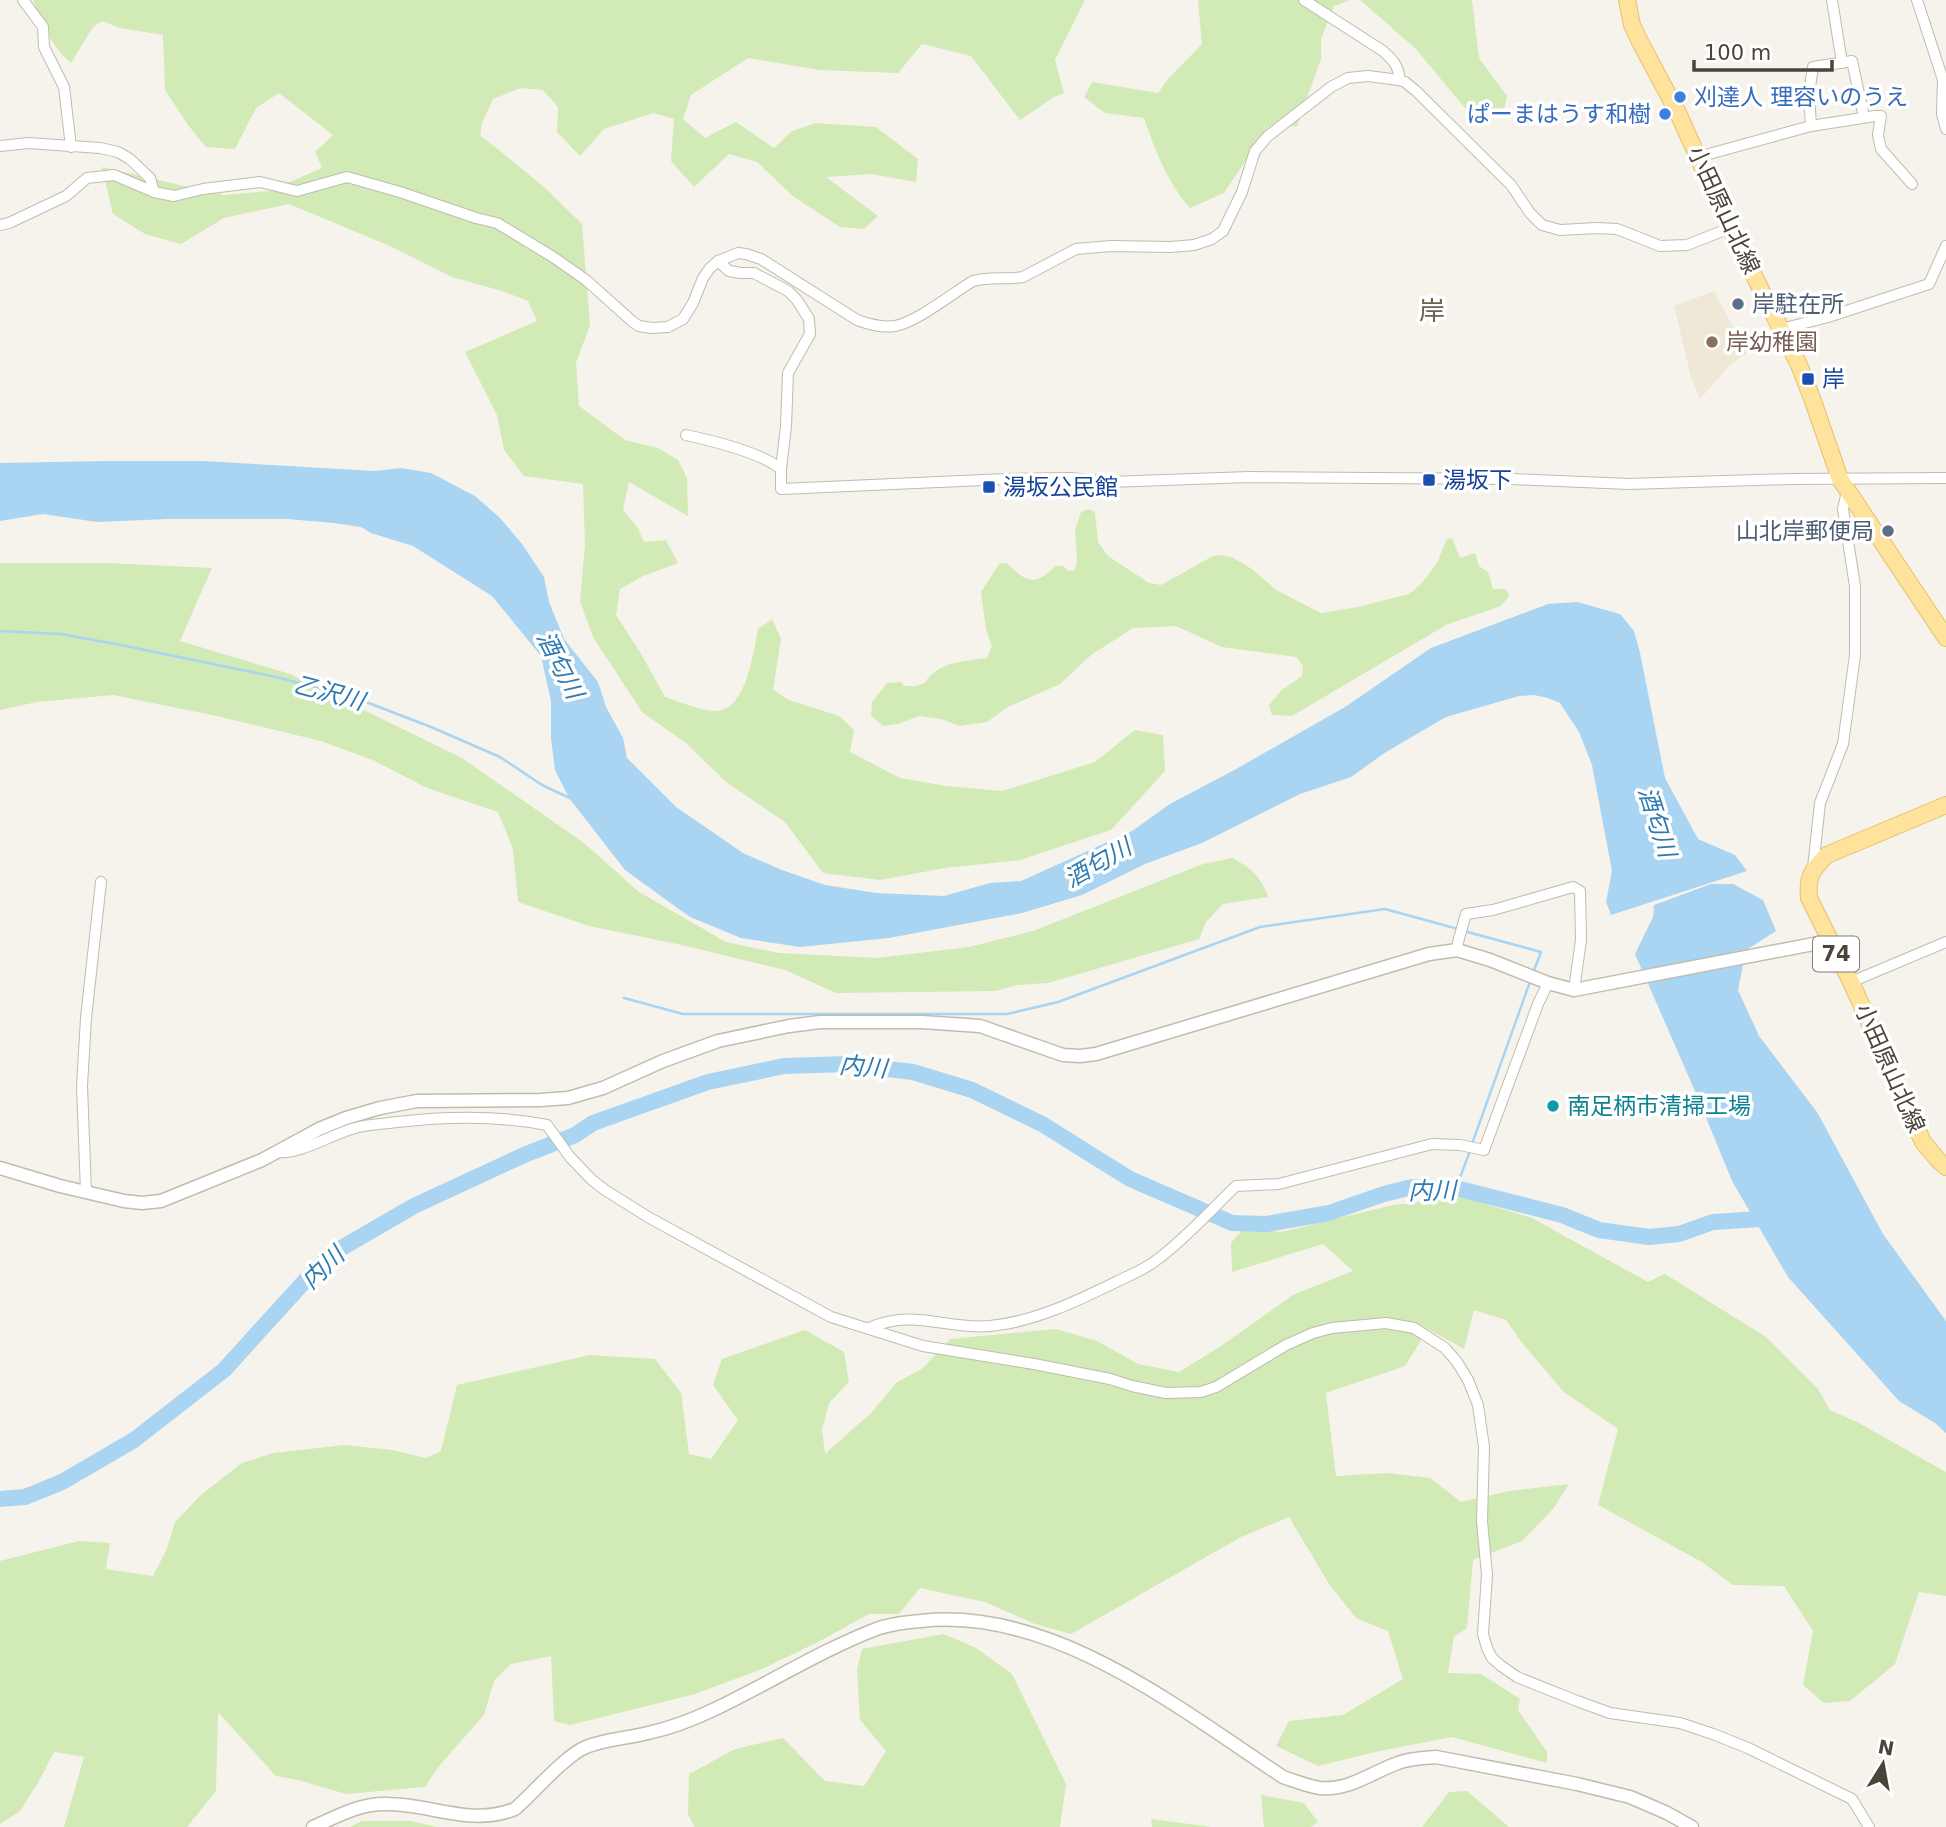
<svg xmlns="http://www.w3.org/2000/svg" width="1946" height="1827" font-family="'DejaVu Sans','Noto Sans JP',sans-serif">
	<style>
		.education { fill: #efe8d6 }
		.green { fill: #d2eab5 }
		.water { fill: #a9d4f2 }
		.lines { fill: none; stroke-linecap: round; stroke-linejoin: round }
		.stream { stroke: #a9d4f2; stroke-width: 2.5 }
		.river { stroke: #a9d4f2; stroke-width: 16 }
		.minor-casing { stroke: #c2bbae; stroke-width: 12 }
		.tertiary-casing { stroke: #c2bbae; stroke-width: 15 }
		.primary-casing { stroke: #e6c16a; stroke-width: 18 }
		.minor { stroke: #fff; stroke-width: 10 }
		.tertiary { stroke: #fff; stroke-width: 12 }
		.primary { stroke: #ffe39c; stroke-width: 16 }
		.shop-dot { fill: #3f7fe0; stroke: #fff; stroke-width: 2.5 }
		.service-dot { fill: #5c6f8a; stroke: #fff; stroke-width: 2.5 }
		.education-dot { fill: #8d6e63; stroke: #fff; stroke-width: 2.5 }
		.transit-dot { fill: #1a4fb4; stroke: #fff; stroke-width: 2.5 }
		.culture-dot { fill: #0f9aa8; stroke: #fff; stroke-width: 2.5 }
		.labels { text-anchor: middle; stroke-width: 7; stroke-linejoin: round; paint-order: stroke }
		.shield { fill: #fff; stroke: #817c74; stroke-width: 2 }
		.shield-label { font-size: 21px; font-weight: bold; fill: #4b4439 }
		.shop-label { font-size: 23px; fill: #366cbe; stroke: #fff; text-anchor: start }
		.street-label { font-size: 23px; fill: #4b4439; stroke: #fff }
		.service-label { font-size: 23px; fill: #4e5e75; stroke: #fff; text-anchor: start }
		.education-label { font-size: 23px; fill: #785e54; stroke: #fff; text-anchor: start }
		.transit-label { font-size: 23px; fill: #164399; stroke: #fff; text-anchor: start }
		.culture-label { font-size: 23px; fill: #0d838f; stroke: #fff; text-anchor: start }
		.water-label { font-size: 24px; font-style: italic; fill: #2e7ab2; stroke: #fff }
		.quarter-label { font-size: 26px; fill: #6e6250; stroke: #fff }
	</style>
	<rect width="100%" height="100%" fill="#f6f3ec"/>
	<!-- education -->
	<path class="education" d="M1714 291 1747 353 1729 366 1700 399 1691 377 1674 306Z"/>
	<!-- green -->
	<g class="green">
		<path d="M33 0H1085L1055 60 1064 93 1054 97 1020 120 971 56 922 44 898 73 819 70 748 58 691 95 683 119 705 138 736 122 774 148 792 131 816 123 876 127 918 159 916 182 871 174 826 177 878 216 864 229 840 227 794 197 757 162 729 154 694 187 671 161 674 119 653 113 604 129 580 156 557 132 558 107 543 90 521 88 493 99 482 123 480 135 543 186 582 224 590 325 576 363 579 406 625 440 658 448 678 460 687 478 688 516 629 482 623 510 638 528 644 542 666 540 678 563 643 576 620 589 616 615 640 652 665 697C677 701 702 711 714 711 747 712 753 652 758 629L772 619 781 639 773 690 789 700 839 716 854 730 850 752 900 778 946 786 1002 791 1095 762 1135 730 1163 735 1165 771 1111 830 1020 860 945 868 880 880 823 873 785 822 726 782 686 743 642 712 593 637 580 601 585 545 583 484 524 476 504 450 497 415 465 352 537 321 528 301 502 291 452 277 390 246 289 204 224 218 181 244 145 234 113 214 102 167 224 195 269 191 322 168 315 152 333 135 279 93 256 108 235 149 206 147 188 125 165 90 163 35 120 28 102 21 93 27 71 63C51 46 42 24 33 0Z"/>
		<path d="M1198 0H1350L1334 6 1321 39V59L1297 126 1268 127 1224 193 1190 208C1167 182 1155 150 1144 118L1105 113 1084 97 1092 82 1158 93 1168 79 1202 44Z"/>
		<path d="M1360 0H1472L1479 58 1507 96 1503 114 1475 120 1415 48Z"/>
		<path d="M1089 509 1095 512 1098 542 1108 556 1149 583 1161 585 1213 556 1223 555 1233 558 1252 569 1276 590 1321 613 1358 607 1409 594 1422 583 1437 563 1447 539 1452 538 1460 558 1475 553 1479 566 1488 572 1493 589H1506L1509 596 1501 606 1446 625 1292 716 1272 715 1269 705 1282 690 1302 676 1303 666 1296 657 1222 647 1176 626 1133 628 1091 655 1060 684 1008 707 987 722 960 726 941 719 919 716 898 724 883 726 871 716 872 702 887 683 901 682 904 686H916L925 683C936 662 965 661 987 658L992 646 986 630 981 592 999 564 1007 563C1025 582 1036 587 1055 566H1063L1069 571 1075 570 1077 560 1075 530 1081 512Z"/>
		<path d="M0 563H108L212 568 180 641 290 674 462 758 584 843 639 892 726 942 779 953 877 958 969 947 1033 931 1203 864 1232 858C1251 868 1261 876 1268 897L1223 904 1206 922 1199 939 1048 983 1017 985 995 991 836 993 785 970 682 945 589 926 518 902 513 849 498 812 427 788 375 761 321 741 217 716 113 695 37 702 0 710Z"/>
		<path d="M1463 1197 1532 1218 1648 1282 1665 1274 1766 1337 1818 1389 1830 1410 1857 1422 1946 1472V1596L1919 1592 1895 1664 1850 1701 1824 1703 1803 1685 1813 1631 1784 1586 1733 1585 1702 1562 1598 1505 1618 1429 1564 1392 1522 1343 1506 1320 1474 1310 1464 1349 1428 1329 1405 1366 1326 1393 1336 1476 1388 1473 1430 1478 1461 1502 1509 1491 1569 1484 1553 1509 1522 1541 1473 1560 1467 1628 1454 1637 1448 1673 1481 1674 1520 1699 1518 1710 1547 1752V1763L1452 1737 1375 1752 1318 1766 1276 1746 1289 1721 1343 1715 1403 1679 1388 1631 1356 1618 1329 1584 1289 1517 1241 1537 1071 1634 1035 1624 985 1602 920 1588 899 1614H869L818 1642 762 1669 695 1694 570 1725 554 1721 551 1656 511 1664 494 1681 484 1715 439 1766 425 1787 346 1794 298 1780 276 1776 218 1712 216 1791 187 1827H64L84 1757 54 1752 38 1783 20 1811 0 1824V1561L79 1541 110 1543 106 1569 153 1576 166 1551 175 1522 202 1494 242 1463 273 1453 345 1445 392 1450 426 1458 441 1451 457 1385 590 1355 655 1359 681 1393 689 1454 711 1459 738 1420 713 1385 722 1359 805 1330 844 1352 849 1382 829 1403 822 1430 825 1454 871 1413 897 1382 922 1369 950 1339 1056 1329 1097 1341 1138 1364 1179 1372 1221 1346 1293 1295 1353 1271 1323 1244 1232 1272 1231 1243 1243 1229 1282 1232 1393 1205Z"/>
		<path d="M944 1634 976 1648 1012 1674 1066 1784 1060 1827H695L688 1815 689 1774 735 1749 783 1738 825 1781 864 1786 886 1751 860 1720 857 1669 862 1649Z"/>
		<path d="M1467 1791 1509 1827H1422L1449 1792Z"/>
		<path d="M1261 1795 1304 1803 1318 1822 1311 1827H1264Z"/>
		<path d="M1151 1819 1212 1827H1152Z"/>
		<path d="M362 1821H411L437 1827H350Z"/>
	</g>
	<!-- water -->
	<g class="water">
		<path d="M106 461H203L375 471 401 468 431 473 475 496 500 518 522 544 544 577 549 602 564 639 598 682 606 707 623 738 627 758 676 807 743 853 782 870 825 885 876 893 944 896 990 883 1021 881 1132 831 1170 804 1238 768 1345 707 1431 648 1548 604 1577 602 1620 614 1634 631 1640 653 1665 778 1698 839 1735 855 1747 871 1611 915 1606 902 1612 871 1592 765 1579 732 1560 703 1548 698 1534 695 1519 696 1446 717 1386 752 1351 777 1300 794 1202 843 1145 864 1082 895 1022 913 889 938 800 947 741 938 690 917 625 870 569 798 555 770 551 738V701L541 656 492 596 413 546 371 533 361 527 334 523 287 519H168L97 522 43 514 0 521V463Z"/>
		<path d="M1711 884H1733L1763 900 1776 931 1746 950 1738 990 1759 1036 1817 1112 1883 1234 1946 1321V1433L1935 1423 1899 1401 1788 1277 1732 1181 1698 1098 1635 954 1653 917 1654 905Z"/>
	</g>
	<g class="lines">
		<!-- stream -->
		<g class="stream">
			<path d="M0 631 61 634 121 645 276 677 353 697 431 727 500 757 542 785 572 799"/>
			<path d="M1464 931 1541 952 1533 973"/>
			<path d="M624 998 683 1014H1007L1058 1002 1260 927 1385 909 1458 929"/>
			<path d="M1472 1144 1531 979"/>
			<path d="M1456 1188 1470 1151"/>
		</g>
		<!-- river -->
		<path class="river" d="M0 1499 25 1497 62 1482 134 1440 224 1370 313 1272 338 1250 414 1206 524 1155 575 1135 593 1123 708 1082 784 1066 847 1064 913 1072 972 1090 1042 1124 1130 1179 1232 1223 1267 1224 1329 1213 1384 1194 1412 1187 1456 1188 1562 1215 1599 1230 1649 1237 1679 1234 1713 1222 1775 1218"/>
		<!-- minor casing -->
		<g class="minor-casing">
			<g id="minor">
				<path d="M23 0 43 27 44 47 64 87 71 147"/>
				<path d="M1304 0 1383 51C1392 59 1400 67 1399 80"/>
				<path d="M1832 0 1842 63"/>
				<path d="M1917 0 1943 80 1942 114 1946 129"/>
				<path d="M1811 126 1809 93 1813 67 1852 61 1864 117"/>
				<path d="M0 146 28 143 100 148 118 152 130 159 150 178 154 192"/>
				<path d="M1698 157 1811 126 1875 116H1881L1878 135 1881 149 1912 184"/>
				<path d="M0 225 9 223 66 196 87 178 114 175 154 192 174 196 203 189 260 182 297 191 347 177 400 192 476 218 497 223 553 257 586 280 633 322 639 326 652 328 668 327 683 319 693 303 703 278 710 268 718 261 738 253 746 254 761 259 857 320C868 324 882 328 895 326 917 322 953 293 973 281 990 276 1006 280 1023 277L1076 249 1111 246 1170 247 1194 245 1212 239 1223 231 1242 192 1255 151 1268 136 1331 87 1348 78 1368 76 1399 80 1405 82 1416 91 1511 185 1530 213 1542 225 1560 230 1597 228 1617 229 1660 246 1687 245 1730 228"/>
				<path d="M718 261 729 271 741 273H754L788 291 797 300 809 319 810 334 788 373 786 426 781 469V489L1006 479 1071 478 1109 482 1249 477 1511 479 1629 484 1792 479 1946 478"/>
				<path d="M1781 329 1828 317 1929 284 1946 246"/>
				<path d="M686 435C713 441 760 452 781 469"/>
				<path d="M1813 868 1820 803 1843 744 1855 655V586L1843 509 1847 491"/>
				<path d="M1457 950 1458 942 1466 914 1493 910 1573 887 1580 891 1581 940 1574 990"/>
				<path d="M1851 982 1946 942"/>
				<path d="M279 1152C298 1155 335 1133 355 1128 368 1124 384 1124 397 1122 448 1116 497 1115 547 1125L570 1157 592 1180 605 1190 648 1217 831 1317 923 1346 1034 1364 1110 1379 1132 1386 1166 1393 1201 1392 1216 1387 1286 1345 1313 1333 1332 1328 1386 1323 1414 1328 1445 1348 1457 1362 1468 1380 1478 1405 1484 1447 1482 1521 1487 1575 1483 1634 1487 1648 1492 1658 1500 1665 1517 1677 1577 1701 1610 1713 1680 1723 1713 1734 1748 1748 1852 1799 1869 1827"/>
				<path d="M86 1192 82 1086 86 1018 101 882"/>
				<path d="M869 1328C914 1308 946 1330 990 1326 1034 1322 1077 1301 1116 1282 1130 1275 1146 1269 1158 1259 1185 1239 1212 1209 1236 1186L1279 1184 1432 1144 1460 1145 1484 1150 1538 1004 1548 983"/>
			</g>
		</g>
		<!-- tertiary casing -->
		<g class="tertiary-casing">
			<g id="tertiary">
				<path d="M0 1168 60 1186 124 1201 142 1203 161 1201 262 1160 319 1129 346 1118 380 1108 417 1101 540 1100 568 1098 603 1088 663 1061 718 1041 789 1026 820 1022H922L980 1026 1063 1055 1080 1056 1096 1054 1429 954 1457 950 1490 960 1548 983 1574 990 1829 941"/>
				<path d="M313 1827C336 1817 358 1804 384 1804 431 1803 469 1827 515 1809 533 1793 566 1755 586 1747 605 1739 629 1738 648 1733 671 1728 692 1720 713 1710 768 1684 821 1650 879 1628 892 1624 907 1622 921 1621 1051 1606 1180 1709 1283 1777 1295 1781 1307 1786 1320 1788 1349 1791 1372 1772 1398 1763 1410 1758 1423 1758 1436 1757L1577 1784 1630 1797 1667 1813 1692 1827"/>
			</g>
		</g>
		<!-- primary casing -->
		<g class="primary-casing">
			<g id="primary">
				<path d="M1627 0 1632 25 1639 40 1678 113 1730 228 1799 365 1813 401 1840 479 1946 638"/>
				<path d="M1946 805 1827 855C1812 870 1807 876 1809 898L1851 982 1923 1142 1939 1161 1946 1167"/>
			</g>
		</g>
		<!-- minor -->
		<use href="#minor" class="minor"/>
		<!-- tertiary -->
		<use href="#tertiary" class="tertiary"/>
		<!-- primary -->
		<use href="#primary" class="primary"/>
	</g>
	<!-- markers -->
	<g class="shop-dot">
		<circle cx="1680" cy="97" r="7"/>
		<circle cx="1665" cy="114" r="7"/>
	</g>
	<g class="service-dot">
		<circle cx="1738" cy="304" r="7"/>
		<circle cx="1888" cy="531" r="7"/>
	</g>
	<circle class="education-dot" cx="1712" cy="342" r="7"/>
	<g class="transit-dot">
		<rect x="1801" y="372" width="14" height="14" rx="3.5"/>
		<rect x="1422" y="473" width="14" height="14" rx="3.5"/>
		<rect x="982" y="480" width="14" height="14" rx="3.5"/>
	</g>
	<circle class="culture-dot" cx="1553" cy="1106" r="7"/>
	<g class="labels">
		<!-- shield labels -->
		<rect class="shield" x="1813" y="936.5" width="46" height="35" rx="5"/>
		<g class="shield-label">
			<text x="1836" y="961">74</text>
		</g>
		<!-- shop labels -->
		<g class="shop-label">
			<text x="1694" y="105">刈達人 理容いのうえ</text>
			<text x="1651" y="122" text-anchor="end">ぱーまはうす和樹</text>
		</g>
		<!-- street labels -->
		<g class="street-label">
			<text transform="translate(1724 210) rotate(65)" y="8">小田原山北線</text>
			<text transform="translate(1890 1068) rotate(66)" y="8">小田原山北線</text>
		</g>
		<!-- service labels -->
		<g class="service-label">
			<text x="1752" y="312">岸駐在所</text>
			<text x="1874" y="539" text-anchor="end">山北岸郵便局</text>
		</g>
		<!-- education labels -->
		<g class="education-label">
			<text x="1726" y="350">岸幼稚園</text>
		</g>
		<!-- transit labels -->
		<g class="transit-label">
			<text x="1822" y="387">岸</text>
			<text x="1443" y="488">湯坂下</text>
			<text x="1003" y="495">湯坂公民館</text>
		</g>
		<!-- culture labels -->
		<g class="culture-label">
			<text x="1567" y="1114">南足柄市清掃工場</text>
		</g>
		<!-- water labels -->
		<g class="water-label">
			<text transform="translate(560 665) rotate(63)" y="8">酒匂川</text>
			<text transform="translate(329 693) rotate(15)" y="8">乙沢川</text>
			<text transform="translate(1657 822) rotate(72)" y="8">酒匂川</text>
			<text transform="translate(1098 863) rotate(-30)" y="8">酒匂川</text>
			<text transform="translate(863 1067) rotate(5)" y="8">内川</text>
			<text transform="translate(1432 1191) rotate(-1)" y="8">内川</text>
			<text transform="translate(323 1268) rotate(-44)" y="8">内川</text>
		</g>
		<!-- quarter labels -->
		<g class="quarter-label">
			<text x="1432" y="320">岸</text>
		</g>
	</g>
	<!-- north arrow -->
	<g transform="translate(1883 1764) rotate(11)" stroke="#ffffff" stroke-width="5" paint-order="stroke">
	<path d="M0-5L12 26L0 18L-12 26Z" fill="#4b4439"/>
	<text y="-10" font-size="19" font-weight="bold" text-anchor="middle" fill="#4b4439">N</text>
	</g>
	<!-- scale -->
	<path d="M1694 60v10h138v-10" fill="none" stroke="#4b4439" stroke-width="3.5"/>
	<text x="1704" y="60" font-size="21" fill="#4b4439" stroke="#ffffff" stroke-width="5" paint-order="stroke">100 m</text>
</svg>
